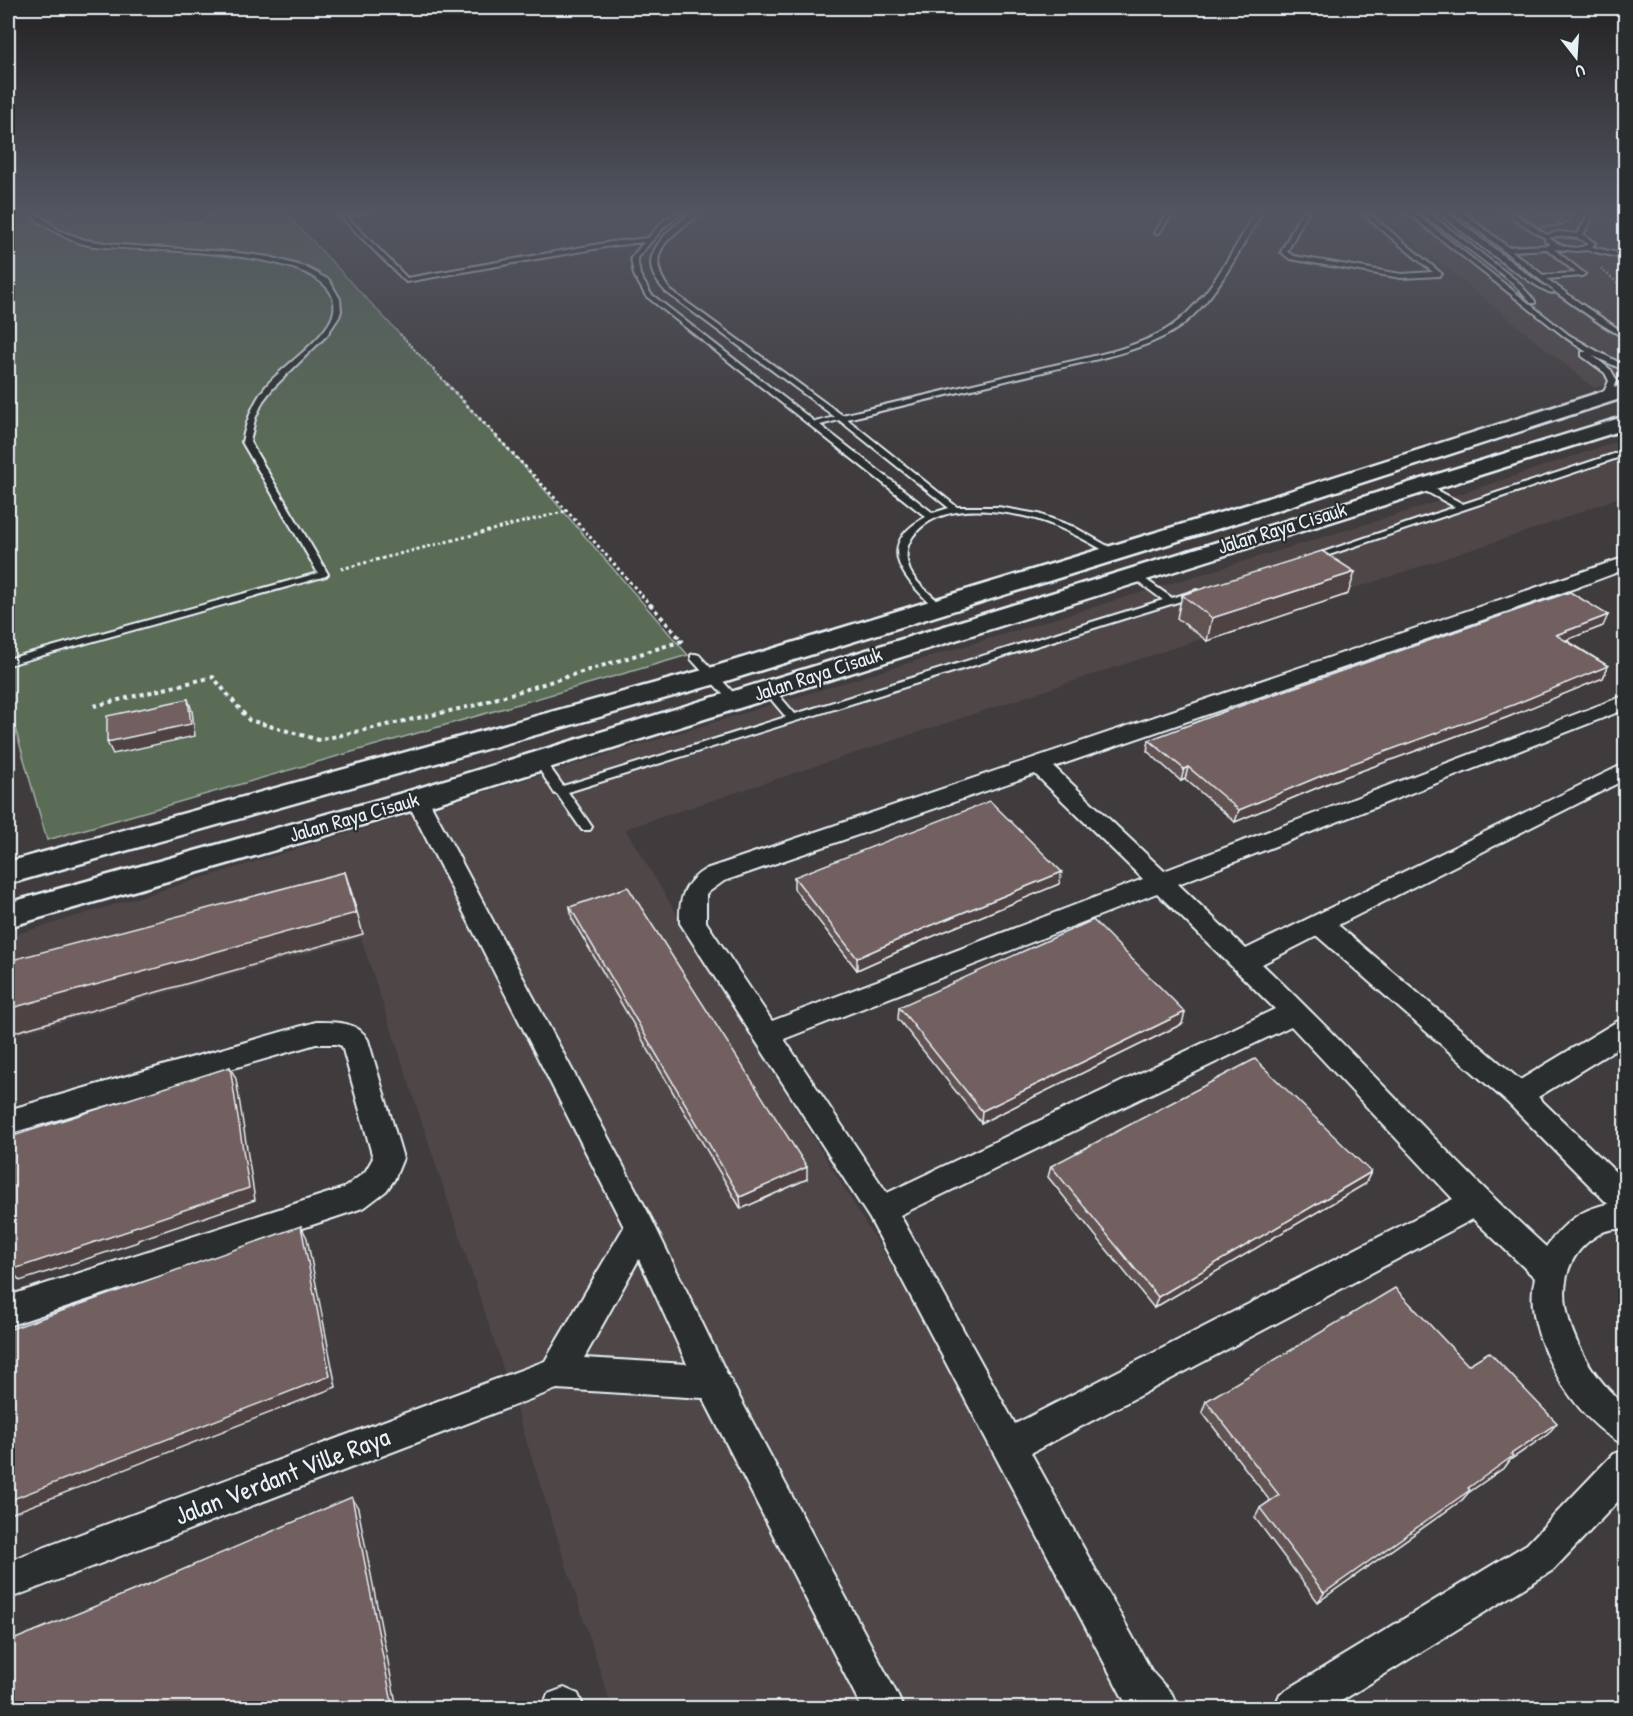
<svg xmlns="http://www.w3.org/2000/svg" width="1633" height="1716" font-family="'Patrick Hand',sans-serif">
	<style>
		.built { fill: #4f4647 }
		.green { fill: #5a6c56; stroke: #a1aea7; stroke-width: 1.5 }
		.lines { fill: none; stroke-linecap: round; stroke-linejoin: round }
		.lane-casing { stroke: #e8f1f8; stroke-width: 4 }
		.street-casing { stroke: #e8f1f8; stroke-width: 4 }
		.secondary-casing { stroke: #e8f1f8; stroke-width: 5 }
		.path-far2 { stroke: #e8f1f8; stroke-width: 2; stroke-dasharray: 2 2; stroke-linecap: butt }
		.path-far1 { stroke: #e8f1f8; stroke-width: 3; stroke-dasharray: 3 3; stroke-linecap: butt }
		.path { stroke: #e8f1f8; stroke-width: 4; stroke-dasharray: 4 4; stroke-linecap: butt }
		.lane { fill: #2a2d2e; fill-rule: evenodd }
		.street { fill: #2a2d2e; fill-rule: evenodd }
		.secondary { fill: #2a2d2e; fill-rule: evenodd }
		.wall { fill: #625252; stroke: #e8f1f8; stroke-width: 1.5 }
		.shaded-wall { fill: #504242; stroke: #e8f1f8; stroke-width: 1.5 }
		.building { fill: #725f5f; stroke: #e8f1f8; stroke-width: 1.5 }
		.labels { text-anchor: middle; stroke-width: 4.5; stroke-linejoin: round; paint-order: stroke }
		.street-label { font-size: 21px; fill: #e8f1f8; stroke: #2a2d2e }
		.near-street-label { font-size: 26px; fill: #e8f1f8; stroke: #2a2d2e }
	</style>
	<rect width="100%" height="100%" fill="#403c3d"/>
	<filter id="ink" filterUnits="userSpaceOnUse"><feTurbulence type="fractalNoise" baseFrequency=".0167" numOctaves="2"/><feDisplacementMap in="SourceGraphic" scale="12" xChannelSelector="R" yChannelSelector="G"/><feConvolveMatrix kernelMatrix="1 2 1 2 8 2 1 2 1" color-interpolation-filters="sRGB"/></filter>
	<g filter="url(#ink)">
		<!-- built -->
		<g class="built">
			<path d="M1376 211H1625V243H1621L1622 251 1626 252 1625 378 1594 388Z"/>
			<path d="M1625 439V495L1543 526 625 829 1161 1708H612L495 1343 361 938 8 1037V937L1409 511Z"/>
		</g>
		<!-- green -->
		<path class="green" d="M8 211H151L159 213 160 219 197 223 213 214 227 211H284L524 466 688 655 47 840 8 703Z"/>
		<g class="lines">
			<!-- lane casing -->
			<g class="lane-casing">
				<g id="lane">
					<path d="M24 211H33L60 231 85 240 118 245 230 252 269 257 305 267 329 280 340 299 341 311 339 317 327 335 273 388 263 401 255 419 250 442 328 574 326 576 8 665V659L318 573 242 442C247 420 253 402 267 385 283 366 331 335 334 311 345 243 130 253 88 245 62 239 45 225 24 211Z"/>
					<path d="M357 211H373L346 216 407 278 611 242 648 238C657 228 670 211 685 211L665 226 637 258 640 275 651 294 815 422 835 417 666 292C659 284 651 275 651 263 651 243 685 211 705 211 676 233 639 250 670 290L842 415C907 400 972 384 1037 369 1078 359 1145 349 1178 321 1213 292 1233 249 1257 211H1263C1239 250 1218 297 1181 326 1148 351 1087 361 1047 371 980 387 914 403 847 419L957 507H998L1038 514 1074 527 1120 553 1118 555H1112C1084 539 1056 523 1024 516 989 509 938 503 913 536 905 547 905 559 910 571 916 584 931 594 941 604L943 606 938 609 935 608C905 579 872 546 926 517L646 296 634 275 631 258 644 242 611 246 406 282 339 215ZM839 420 949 508 933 513 820 425Z"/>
					<path d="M1168 211H1174L1159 233H1155Z"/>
					<path d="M1302 211H1308L1287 252 1294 256 1401 274 1433 272 1359 211H1366L1442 274 1439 276 1401 278 1290 259 1281 252Z"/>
					<path d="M1405 211H1412L1569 335 1597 351 1626 366V371L1591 355 1565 337Z"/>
					<path d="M1419 211H1426L1517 281 1535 301V303H1531L1513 283Z"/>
					<path d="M1438 211H1445L1535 280 1553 291V293C1539 293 1453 225 1438 211Z"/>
					<path d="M1454 211H1461L1508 247 1551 245 1545 241V238L1502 211H1509L1547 235 1559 232 1578 234 1590 211H1596L1583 235 1595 243 1592 247 1626 255V259L1587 250 1577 251 1554 249 1585 274 1582 276 1547 279 1584 306 1626 334V339L1601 324 1558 294ZM1559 236 1578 238 1589 244C1576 251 1562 247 1550 239L1551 237ZM1547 249 1576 273 1543 275 1512 251Z"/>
					<path d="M1582 352H1588L1611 370 1617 381 1609 398 1602 396 1609 381 1605 373 1582 356Z"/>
					<path d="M1608 425 1626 430V435L1608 429Z"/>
					<path d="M1626 450V455L1314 560 1311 561 1306 558 1455 507 1418 487V483H1424L1463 504Z"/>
					<path d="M1135 572 1172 598 1197 590 1202 593 1200 595 568 792 592 827 590 830H582L557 794H555L534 761 540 758 544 759 563 786 786 717 764 691 763 689 764 687H772L795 714 1163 600 1132 577 1130 575Z"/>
					<path d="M695 654 699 655 739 699 740 701 739 703H731L691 659V655Z"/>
				</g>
			</g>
			<!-- street casing -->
			<g class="street-casing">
				<g id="street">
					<path d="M1626 557V569L1578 587 1054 767 1164 871 1626 695V709L1178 884 1246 949 1626 763V779L1338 925 1520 1080 1616 1022 1626 1019V1043L1538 1097 1626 1182V1228C1619 1229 1609 1229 1603 1232 1529 1270 1578 1368 1626 1406V1445C1576 1425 1520 1331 1535 1278L1473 1219 1031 1453 1152 1672 1172 1694 1178 1708H1132L1124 1700 870 1219 680 923C679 898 684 882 706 869ZM1035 774 1143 879 772 1021 706 922V894L724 881ZM1157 893 1275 1009 887 1193 784 1039ZM1317 936 1508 1103 1608 1204C1580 1209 1562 1225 1546 1247 1447 1157 1359 1056 1262 964ZM1291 1026 1453 1199 1015 1424 900 1215Z"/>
					<path d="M417 792 425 794 428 799 651 1218 725 1370 897 1694 903 1708H862L703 1398 557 1389 8 1599V1561L545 1361 624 1227 406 799 409 794ZM639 1259 687 1364 584 1358Z"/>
					<path d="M316 1022C335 1022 358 1021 368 1040L403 1158 394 1180 386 1191 365 1207 354 1211 8 1326V1296L344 1188 365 1172 373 1158 342 1046 336 1044H316L8 1134V1110Z"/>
					<path d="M1626 1449V1493L1553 1570 1330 1708H1274L1280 1694 1527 1544 1613 1454Z"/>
					<path d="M564 1688 578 1694 584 1708H542L548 1694Z"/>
				</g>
			</g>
			<!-- secondary casing -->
			<g class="secondary-casing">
				<g id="secondary">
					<path d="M1626 384V397L1265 514 723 682 8 884V862L703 670 1249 504Z"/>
					<path d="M1626 416V429L428 806 8 927V903L406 792Z"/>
				</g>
			</g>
			<!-- path-far2 -->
			<g class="path-far2">
				<path d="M1601 269 1626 290"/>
				<path d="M400 334 448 385"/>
			</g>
			<!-- path-far1 -->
			<g class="path-far1">
				<path d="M446 383 567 511 651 606"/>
				<path d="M341 569 566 511"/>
			</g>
			<!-- path -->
			<g class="path">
				<path d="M650 604 683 642"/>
				<path d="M94 706 213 677 249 720 319 740 472 706 682 641"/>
			</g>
			<!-- lane -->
			<use href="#lane" class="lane"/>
			<!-- street -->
			<use href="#street" class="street"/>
			<!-- secondary -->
			<use href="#secondary" class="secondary"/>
		</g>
		<!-- wall -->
		<g class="wall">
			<path d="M1516 211H1575L1570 221 1557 226 1538 227Z"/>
			<path d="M1608 211H1626V214Z"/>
			<path d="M1348 594 1207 641 1177 618 1182 595Z"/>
			<path d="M1603 626 1566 640 1608 666 1603 678 1508 717 1331 782 1235 822 1185 779 1181 781 1147 751 1149 740Z"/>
			<path d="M794 877 1059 884 924 940 857 970 794 889Z"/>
			<path d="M570 907 807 1179 741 1209 572 919Z"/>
			<path d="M899 1007 1182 1024 981 1123 898 1019Z"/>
			<path d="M1051 1166 1371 1172 1365 1184 1154 1308 1048 1177Z"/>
			<path d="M1468 1365 1548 1434 1510 1460 1505 1467 1468 1493 1462 1500 1318 1602 1255 1518 1260 1508 1270 1501 1202 1412 1206 1401Z"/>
		</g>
		<!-- shaded-wall -->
		<g class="shaded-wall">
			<path d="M1572 211H1575L1570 221 1557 226 1561 216Z"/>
			<path d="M1355 572 1348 594 1207 641 1212 618Z"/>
			<path d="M1608 615 1603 626 1551 646 1556 635Z"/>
			<path d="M1608 666 1603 678 1508 717 1331 782 1235 822 1239 810 1335 770Z"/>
			<path d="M188 699 192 711 195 736 113 754 107 742Z"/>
			<path d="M1188 767 1185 779 1181 781 1184 769Z"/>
			<path d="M345 872 352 894 363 934 8 1034V1009Z"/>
			<path d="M1062 872 1059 884 924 940 857 970V958L925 928Z"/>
			<path d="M1185 1012 1182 1024 981 1123 982 1111Z"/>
			<path d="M230 1067 236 1079 255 1200 138 1240V1242L20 1281 11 1270Z"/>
			<path d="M807 1167V1179L741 1209 740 1197Z"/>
			<path d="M1371 1172 1365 1184 1154 1308 1158 1297Z"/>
			<path d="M301 1226 307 1238 336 1387 8 1515V1501Z"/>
			<path d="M1557 1423 1548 1434 1510 1460 1505 1467 1468 1493 1462 1500 1318 1602 1324 1593 1468 1488 1511 1454Z"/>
			<path d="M352 1497 358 1508 397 1708H379Z"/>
		</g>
		<!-- building -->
		<g class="building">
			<path d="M1534 211H1572L1561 216H1542Z"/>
			<path d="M1322 551 1355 572 1212 618 1182 595Z"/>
			<path d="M1570 592 1608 615 1556 635 1608 666 1513 705 1335 770 1239 810 1188 767 1184 769 1149 740 1223 712Z"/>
			<path d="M188 699 191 724 107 742V716Z"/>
			<path d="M990 801 1062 872 925 928 857 958 794 877Z"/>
			<path d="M345 872 356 913 8 1009V961Z"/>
			<path d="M628 887 807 1167 740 1197 570 907Z"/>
			<path d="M1093 920 1185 1012 982 1111 899 1007Z"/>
			<path d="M1255 1059 1371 1172 1158 1297 1051 1166Z"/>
			<path d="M230 1067 249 1188 131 1228V1230L11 1270 10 1137Z"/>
			<path d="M301 1226 330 1376 8 1501V1330Z"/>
			<path d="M1395 1288 1468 1365 1489 1352 1557 1423 1511 1454 1513 1456 1468 1488 1470 1490 1324 1593 1260 1508 1279 1495 1206 1401Z"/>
			<path d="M352 1497 392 1703 379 1708H8V1642L147 1585Z"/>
		</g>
	</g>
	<!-- sky -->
	<linearGradient id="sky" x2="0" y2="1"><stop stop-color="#232122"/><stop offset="0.47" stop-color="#535662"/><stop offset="1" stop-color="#535662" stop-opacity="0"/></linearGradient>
	<rect width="1633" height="451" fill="url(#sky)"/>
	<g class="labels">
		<!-- street labels -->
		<g class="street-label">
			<text transform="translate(1282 528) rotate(-17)" y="7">Jalan Raya Cisauk</text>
			<text transform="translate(818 674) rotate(-18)" y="7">Jalan Raya Cisauk</text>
			<text transform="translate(354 817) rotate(-16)" y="7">Jalan Raya Cisauk</text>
		</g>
		<!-- near-street labels -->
		<g class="near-street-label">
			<text transform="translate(282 1476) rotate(-21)" y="9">Jalan Verdant Ville Raya</text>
		</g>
	</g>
	<!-- margin -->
	<rect width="1633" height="1716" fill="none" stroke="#2a2d2e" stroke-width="30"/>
	<rect x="15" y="15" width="1603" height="1686" fill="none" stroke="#e8f1f8" stroke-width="2" filter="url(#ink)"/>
	<!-- north arrow -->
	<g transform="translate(1576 57) rotate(163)" stroke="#2a2d2e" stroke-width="4.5" paint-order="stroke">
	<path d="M0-4.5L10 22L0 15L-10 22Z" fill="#e8f1f8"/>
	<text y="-9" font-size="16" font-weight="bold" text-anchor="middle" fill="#e8f1f8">U</text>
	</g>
</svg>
